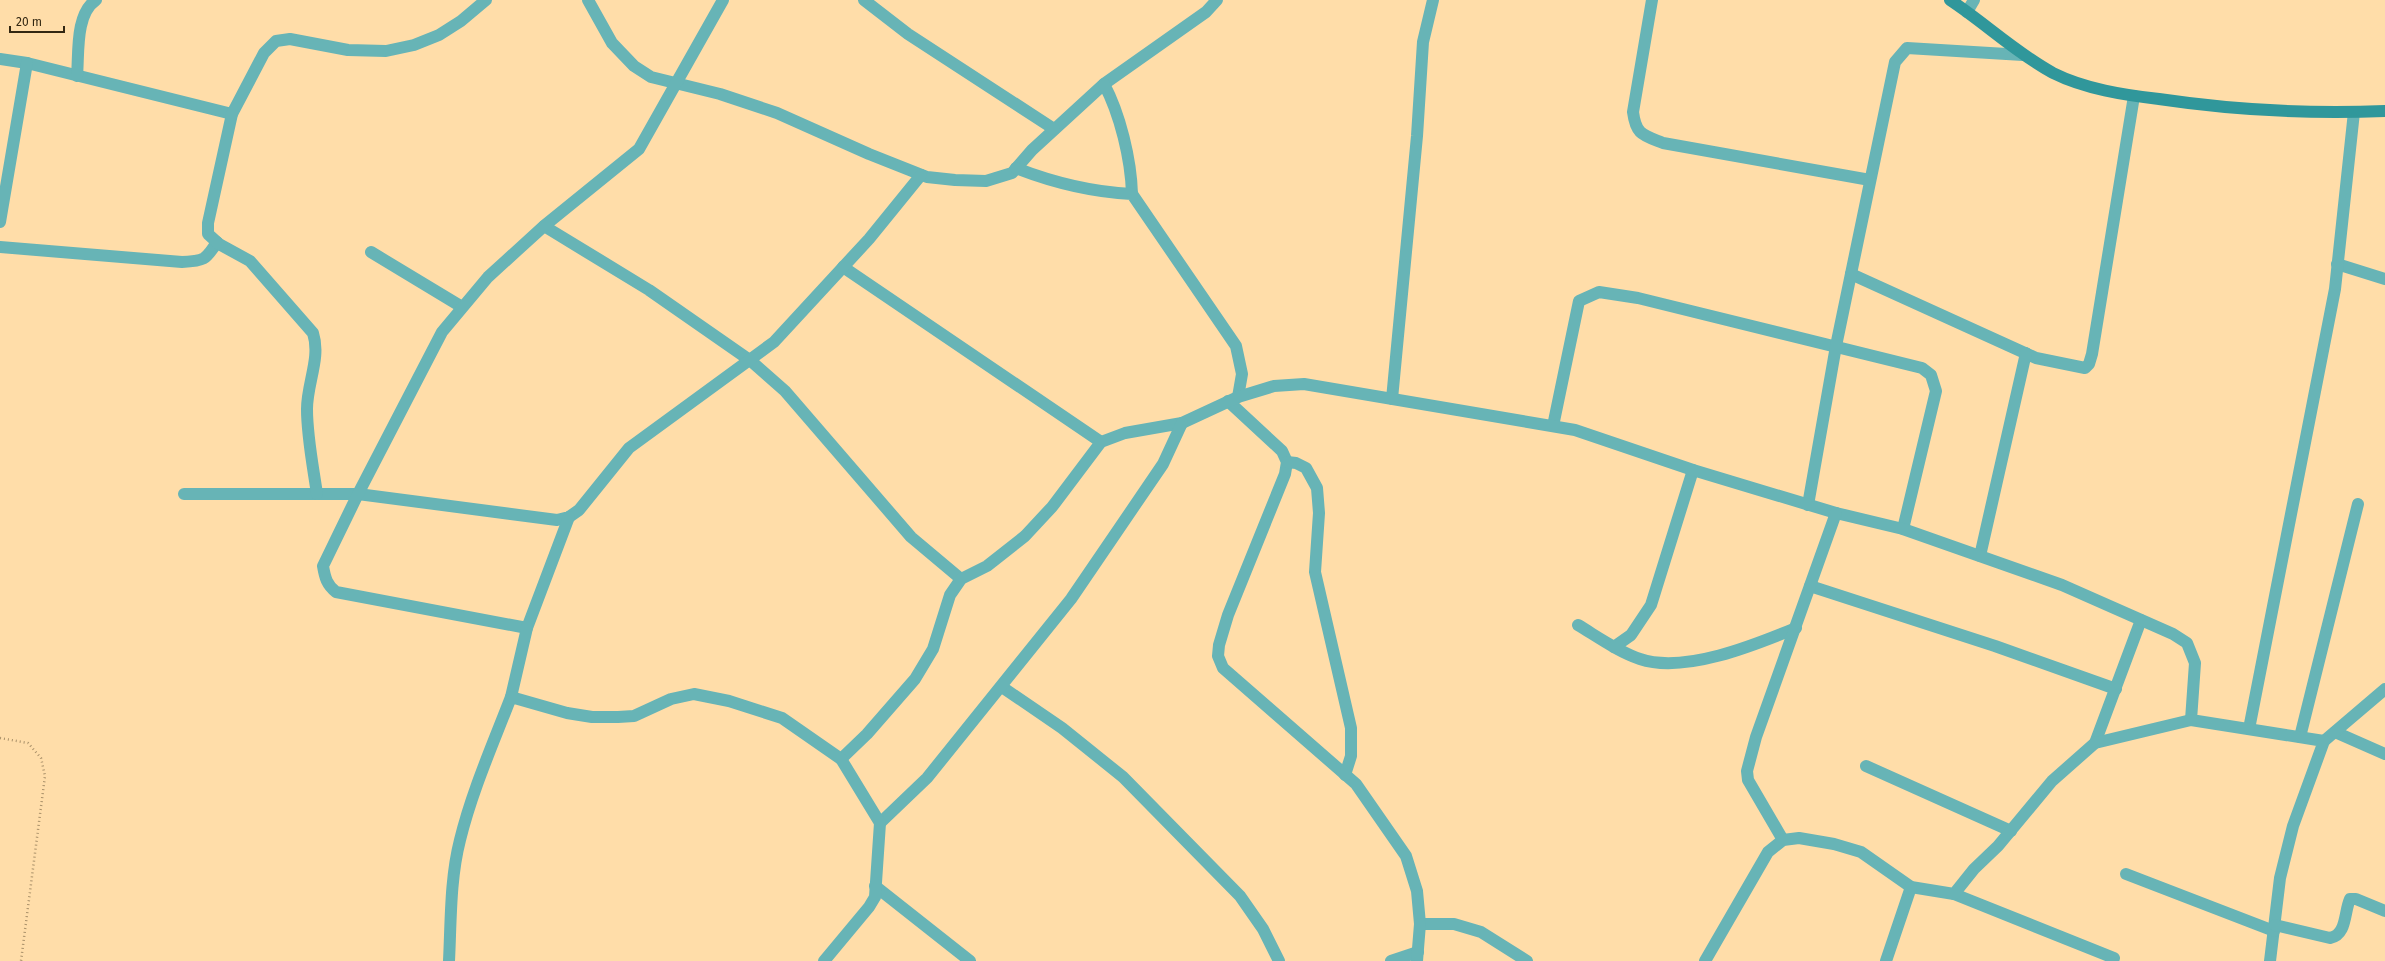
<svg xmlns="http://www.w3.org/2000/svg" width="2385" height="961" font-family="'Fira Sans',sans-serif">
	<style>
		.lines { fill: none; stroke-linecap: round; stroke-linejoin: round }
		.path { stroke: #aa916a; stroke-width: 2.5; stroke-dasharray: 1 3; stroke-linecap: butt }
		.minor { stroke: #67b4b6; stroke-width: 12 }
		.secondary { stroke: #30979b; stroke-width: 12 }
	</style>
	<rect width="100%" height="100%" fill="#ffdda9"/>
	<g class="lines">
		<!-- path -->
		<path class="path" d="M0 738 28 743 41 758 45 776 21 961"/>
		<!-- minor -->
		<g class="minor">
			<path d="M588 0 612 43 634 66 651 77 720 94 777 113 869 154 927 177 955 180 986 181 1012 173 1032 150 1104 84 1206 12 1217 0"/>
			<path d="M864 0 908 34 1054 129"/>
			<path d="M1652 0 1633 112C1636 135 1643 135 1663 143L1870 180"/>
			<path d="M1967 12 1974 0"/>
			<path d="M0 59 27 63 232 114"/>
			<path d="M77 76C79 54 75 14 96 0"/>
			<path d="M1104 84C1120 114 1131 159 1132 194"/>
			<path d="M1016 168C1052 182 1093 192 1132 194L1236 346 1242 374 1238 397"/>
			<path d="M0 222 27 63"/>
			<path d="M544 226 649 290 751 361 785 391 911 537 961 579"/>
			<path d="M0 247 182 262C204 261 206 260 217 242"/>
			<path d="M371 252 462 307"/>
			<path d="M2337 264 2385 279"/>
			<path d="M843 267 1101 442"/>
			<path d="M1851 274 2036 358 2085 368 2089 364 2092 354 2134 96"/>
			<path d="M1392 399 1417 136 1423 42 1433 0"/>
			<path d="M1228 401 1282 451 1287 462 1285 474 1228 615 1219 645 1218 656 1223 668 1356 784 1406 856 1417 891 1420 924H1454L1481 932 1527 961"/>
			<path d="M1553 426 1579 301 1599 292 1638 298 1922 368 1931 375 1936 391 1903 529"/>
			<path d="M1287 462 1296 463 1306 468 1317 488 1319 513 1315 572 1351 728V756L1345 775"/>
			<path d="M184 494H358L557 520 569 517 579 510 629 448 774 342 869 239 921 175"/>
			<path d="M317 494C313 466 307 437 307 409 307 383 321 358 313 333L250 261 219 244 208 234V223L232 114 264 53 276 41 290 39 348 50 386 51 414 45 439 35 461 21 486 0"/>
			<path d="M1808 505 1836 346 1895 62 1907 48 2023 55"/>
			<path d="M1980 556 2026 353"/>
			<path d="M1810 586 1995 646 2116 689"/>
			<path d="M1578 625C1598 637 1617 651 1640 659 1684 674 1755 645 1796 628"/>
			<path d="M527 628 336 592C327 585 325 578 323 566L358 494 442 332 488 277 544 226 639 149 723 0"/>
			<path d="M1614 647 1631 635 1651 605 1693 470"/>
			<path d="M1002 687 1062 728 1123 777 1240 896 1263 929 1279 961"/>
			<path d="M511 697 527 628 569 517"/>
			<path d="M2249 729 2335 289 2354 112"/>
			<path d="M2335 732 2385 754"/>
			<path d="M2300 737 2358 504"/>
			<path d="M2324 741 2385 689"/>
			<path d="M2095 743 2141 620"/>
			<path d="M841 759 867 734 915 679 933 649 950 595 961 579 987 566 1025 536 1052 507 1101 442 1125 433 1182 423 1238 397 1274 386 1304 384 1575 430 1693 470 1836 513 1903 529 2062 585 2173 634 2187 643 2195 663 2191 720 2324 741 2293 826 2280 878 2270 961"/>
			<path d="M1866 766 2011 831"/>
			<path d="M880 823 927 778 1071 599 1163 464 1182 423"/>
			<path d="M1783 840 1748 780 1747 771 1756 737 1836 513"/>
			<path d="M2126 874 2274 931"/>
			<path d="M875 886 970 961"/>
			<path d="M1954 894 2114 958"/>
			<path d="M2275 925 2330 938C2347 935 2344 912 2350 899H2356L2385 911"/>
			<path d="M449 961C451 921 450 879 460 840 472 791 493 744 511 697L567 713 592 717H618L634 716 671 699 694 694 729 701 782 718 841 759 880 823 875 897 869 907 824 961"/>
			<path d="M1391 961 1418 952"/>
			<path d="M1417 961 1420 924"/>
			<path d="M1705 961 1768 852 1783 840 1799 838 1834 844 1861 852 1911 887 1954 894 1974 869 1998 846 2052 781 2095 743 2191 720"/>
			<path d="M1886 961 1911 887"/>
		</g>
		<!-- secondary -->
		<path class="secondary" d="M1950 0C1985 23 2016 53 2053 73 2085 89 2124 95 2159 99 2233 110 2310 114 2385 111"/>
	</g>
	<!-- scale -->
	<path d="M10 26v6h54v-6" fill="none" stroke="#332712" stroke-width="2"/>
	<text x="16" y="26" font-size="12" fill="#332712" stroke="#ffdda9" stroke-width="3" paint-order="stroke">20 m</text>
</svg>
